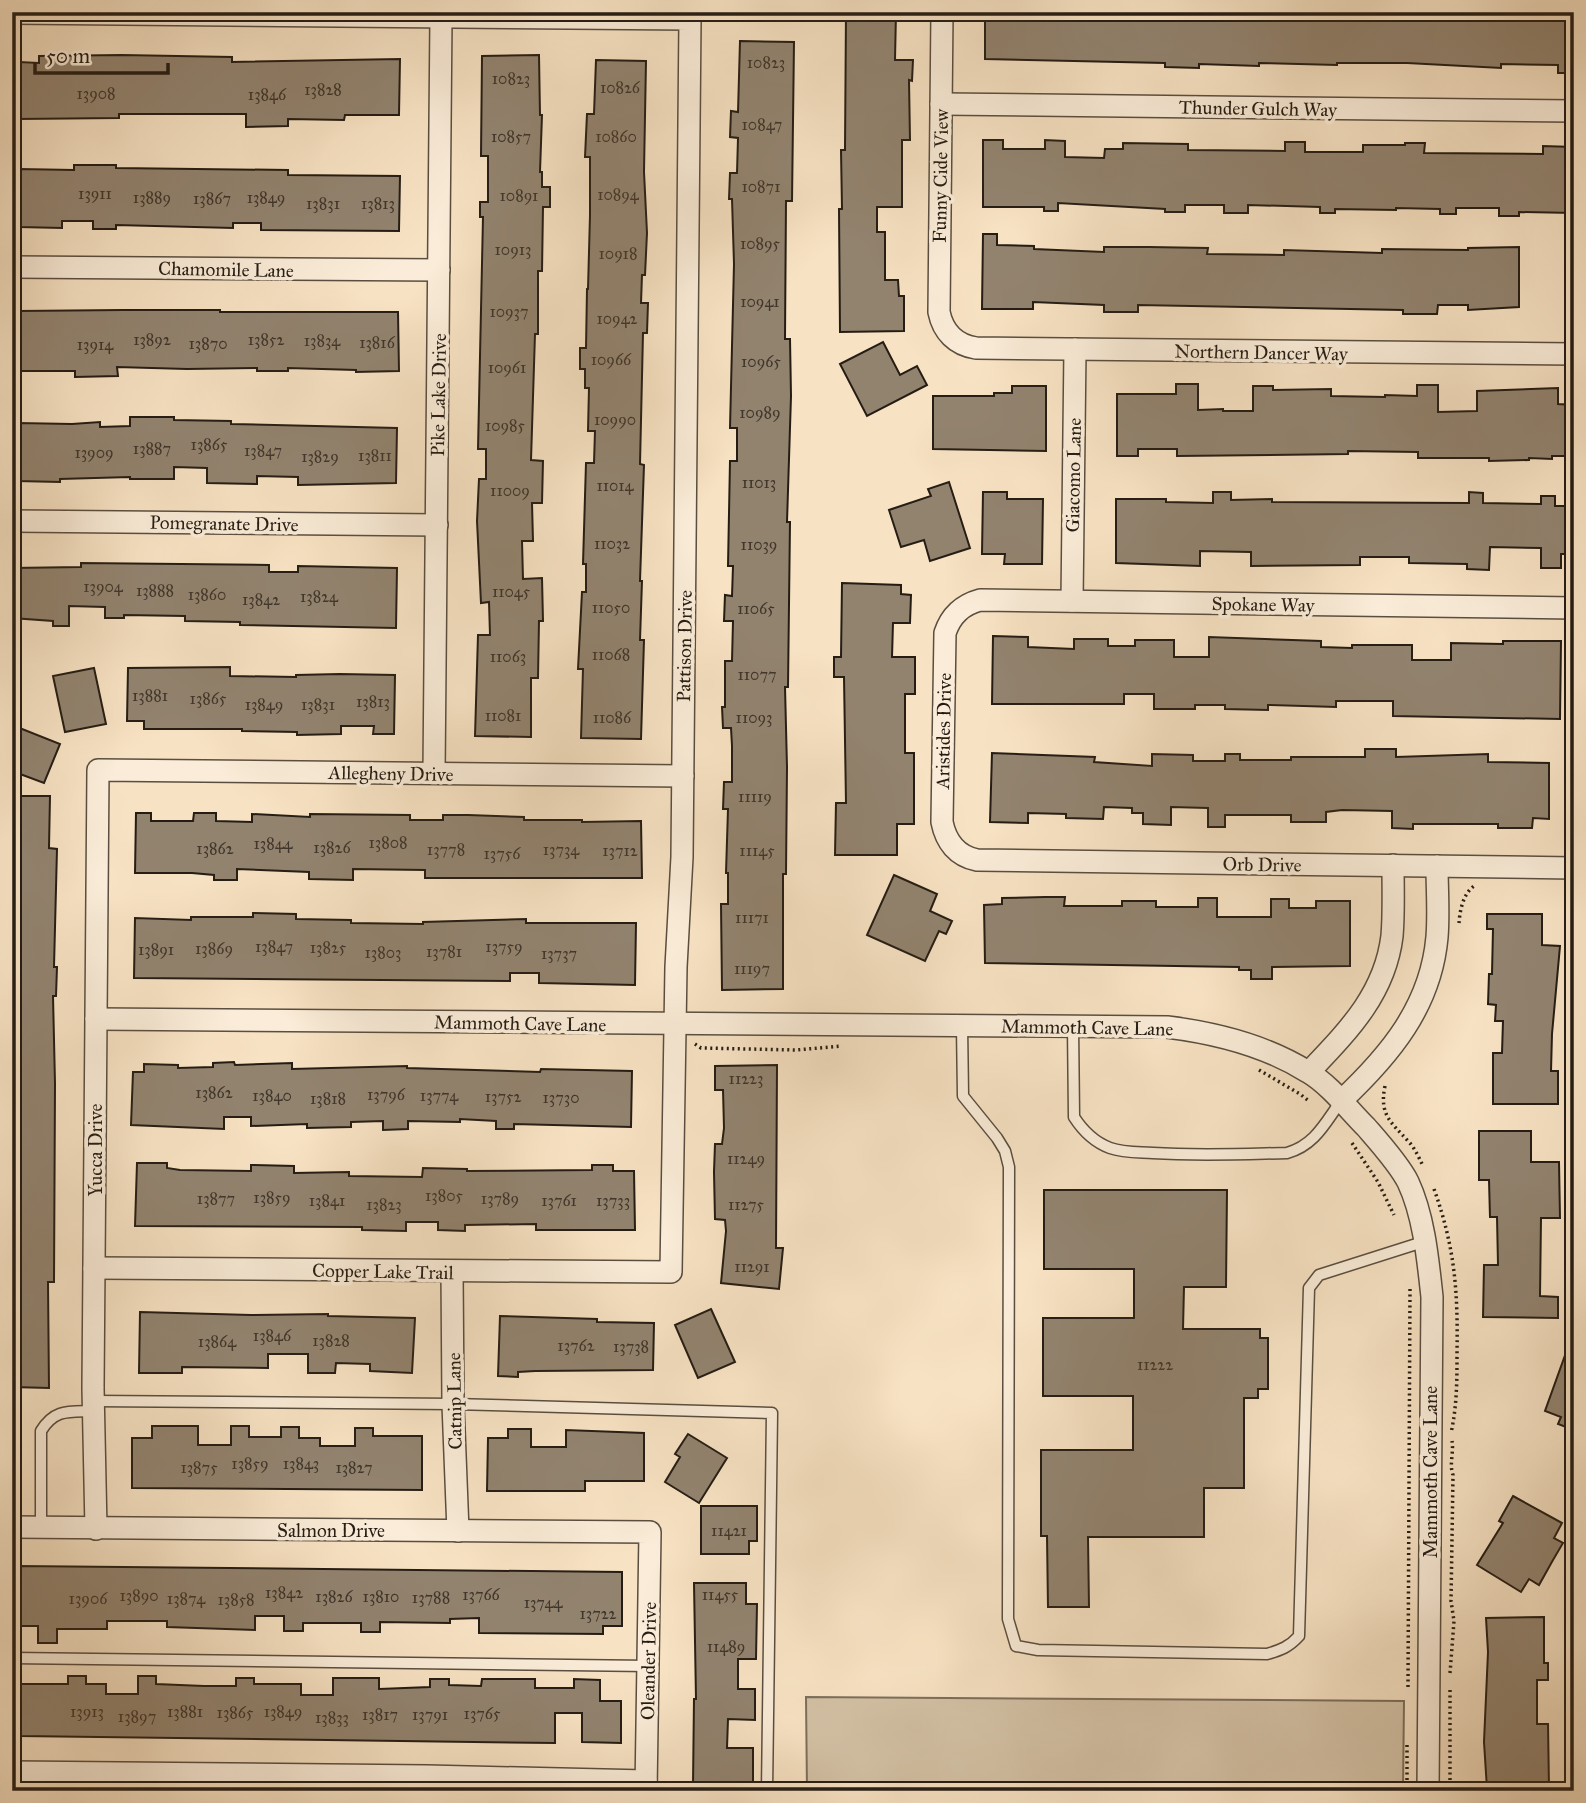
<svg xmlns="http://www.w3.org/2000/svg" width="1586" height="1803" font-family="'IM FELL Great Primer',serif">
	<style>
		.green { fill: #d3c1a5; stroke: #7c6f5c; stroke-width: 2 }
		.building { fill: #92836f; stroke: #251d14; stroke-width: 2 }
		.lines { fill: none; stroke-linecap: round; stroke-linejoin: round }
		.lane-casing { stroke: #5a4e40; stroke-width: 13 }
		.street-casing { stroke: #5a4e40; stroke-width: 24 }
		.path { stroke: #251d14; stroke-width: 3.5; stroke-dasharray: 2 3.5; stroke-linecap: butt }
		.lane { stroke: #faecd8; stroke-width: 10 }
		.street { stroke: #faecd8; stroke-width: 21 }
		.labels { text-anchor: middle; stroke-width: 7; stroke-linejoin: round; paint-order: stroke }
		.number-label { font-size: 16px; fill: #40362b }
		.street-label { font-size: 19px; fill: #251d14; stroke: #faecd8 }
	</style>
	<rect width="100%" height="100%" fill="#f7e2c3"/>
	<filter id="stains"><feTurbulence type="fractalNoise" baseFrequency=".00286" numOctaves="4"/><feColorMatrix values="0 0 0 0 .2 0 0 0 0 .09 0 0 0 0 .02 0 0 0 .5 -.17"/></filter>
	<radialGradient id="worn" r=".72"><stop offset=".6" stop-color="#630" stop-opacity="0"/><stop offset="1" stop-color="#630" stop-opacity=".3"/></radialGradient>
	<!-- green -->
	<path class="green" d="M806 1697 1404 1701 1403 1791H807Z"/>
	<!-- building -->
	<g class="building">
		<path d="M846 12H896L895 60H913L912 81 909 80 910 140H902V207H877V232H885V280H898L899 296H904V331L840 332 839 209H842L841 150H845Z"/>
		<path d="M985 12H1574V73H1558V65L1501 64V68L1407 63H1337V65L1259 63V66L1199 64V68L1165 67V63L985 59Z"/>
		<path d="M740 41 794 42 792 201H786L785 339H790L791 396 787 522H790L788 687H785L787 767 786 874H783V989L722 990 721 904H728V873H726L728 809H723L724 782H732V746L731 728H723L722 707H725V661H732L733 621H724L725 595 732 596 733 566H728L730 461H737V428H730L734 264 732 199H729L730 173H737L738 138 730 137 731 111 738 112Z"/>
		<path d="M122 55 232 57V62L400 59 399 115H345L344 120 288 119V126L246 127V114H119V118L18 119 19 62 39 63V56Z"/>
		<path d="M539 55 540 115H542L540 172H542V187H550V207H543L542 271H538V334H535L531 460 543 461 542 503H532L533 541H522L523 579 542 578 543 621H539L538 678H531V737L475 736 478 635H490L489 602 481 603 477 521 479 479H486V449H478L483 217H480V202H488V156H481L482 56Z"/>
		<path d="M596 60 646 61 644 172 647 233 645 275H642L641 303H648L647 333H643L640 464 644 465 640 581H642L640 640H644L641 739 581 738 583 669H578L582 592H586V564H583L586 463H594L595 431H588L589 388H585V369H580V348H586L587 289H588L590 215V157H585L587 114H594Z"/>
		<path d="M983 140H1003V149H1045V140L1065 141V157L1104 158 1105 149H1123V143L1188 144V150L1285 151V142H1305V152H1363V145H1405V143H1425L1424 153 1543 154V146L1574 147V213L1519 212V216H1499V208H1456V214H1440V209L1396 208V210L1335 209V213H1320V207L1248 205V213H1224V205H1185V212H1165V209L1058 203V211H1044V207H983Z"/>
		<path d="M74 165H116V168L288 170V175L400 176 399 231 261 230V223H233V228L116 225V229H93V221H62V228L19 227 20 169 74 170Z"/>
		<path d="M983 234H997V245L1034 246V249L1104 252V247H1149L1208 248 1207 254 1284 255V250L1382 253V249L1468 250V248L1519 247V307L1468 310V305H1438L1437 314H1403V310L1138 305V312H1104V305L1033 302V309H982Z"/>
		<path d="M123 310H220V312H398L399 371 356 372V370L288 368V371H257V368L187 369 117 367 118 376 75 377V371H18V311Z"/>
		<path d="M883 342 900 375 917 366 927 385 867 416 840 364Z"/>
		<path d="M1176 384H1198V410L1223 409V411H1253V386H1273V390L1331 389V396L1385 397V395L1417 396V385H1438V412L1477 411V391L1558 388V404L1574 405V456H1552V459L1529 458V460L1489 461V458H1418V452L1348 451V454L1177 456V449H1138V456H1117V394H1176Z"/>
		<path d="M1012 386H1046V451L933 449V396H994V393H1012Z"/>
		<path d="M130 417H174V420L231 421V424L397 428 396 483 298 485V477L257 476V484L207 483V468L174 467V479H130V477L60 479V482L17 481 18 423 72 424 100 422V427L130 426Z"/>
		<path d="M949 482 970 548 930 561 924 540 901 547 889 510 931 496 928 489Z"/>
		<path d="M983 492H1007V499H1043L1042 564H1004L1005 554H982Z"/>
		<path d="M1213 492H1231V500L1272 499V502L1469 503V492L1483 493V503L1541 504V496H1555V506H1574V554H1561V568H1541V548L1490 547 1489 570 1467 569V564L1409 563V557H1360V565L1251 566V552L1200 551V566L1116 563V499H1166V502L1213 503Z"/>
		<path d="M81 563 269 565V572H298V566L397 568 396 628 240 625V622L185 621V616L124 615V618H105V607L69 606V626H53V621L12 618V568L81 567Z"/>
		<path d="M842 583 901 585V594L911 595 910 623H893L892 657H915V694H905V753H914V824H897V855H835L836 803H846L844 677H834V657H841Z"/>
		<path d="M993 636 1028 637V647L1074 649V639H1108V646H1135V640H1174V657H1209V637L1321 641V647L1352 648V645H1412V660H1451V643L1503 644V641H1561L1560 719 1393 716V701H1336V707L1268 705V710L1225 709V705H1195V709H1154V694H1124V704H992Z"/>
		<path d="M230 667V676L296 677V675L340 674 395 675 394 734H373L374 726H341V734L297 735V732L242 731V729H144V721H127L128 668Z"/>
		<path d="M94 668 106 724 65 732 53 676Z"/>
		<path d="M12 725 60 744 44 783 12 771Z"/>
		<path d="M1365 749H1396V757L1488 754V762L1549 763V819L1533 818 1532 828H1498V824H1413V829L1392 828V811L1342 810 1326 812V822H1291V815H1225V827H1208V808L1171 807V825L1143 824V813H1132V808L1104 807 1103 819 1066 818V814L1028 813V823L990 822 992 753 1095 757 1094 762 1152 766V754L1193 755V761H1225V754H1240V760H1291V757H1365Z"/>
		<path d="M12 796H50L49 848 57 849 54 967H57L56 996H53L55 1083 54 1282H48L49 1388 12 1387Z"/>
		<path d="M136 813H151V821H193L194 813H216V821L252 822V814L310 817V814L410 815V820H443V815H468L524 817V820H582V822L641 821 642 878H425V870L353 869V880L309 879V872L237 869V880H214V875L192 873H135Z"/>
		<path d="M894 875 937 894 930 911 952 921 946 934 939 931 925 961 867 935Z"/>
		<path d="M1045 897H1065L1064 906H1122V901H1156V907H1198V898H1217V917H1271V899H1289V908H1316V901H1350V966L1272 967V979H1251V970H1239V967L985 963 984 905 1002 904V898Z"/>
		<path d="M253 913 296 914V919L351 920V923L423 924V922L526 919V923H636L635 985 539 983V973H510V981L134 978 135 918 191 920V917H253Z"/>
		<path d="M1487 914H1542V945L1560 946 1552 1034 1551 1071H1558V1104H1493V1053H1502L1503 1021H1495L1496 1005 1488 1004 1489 974H1492L1493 929H1487Z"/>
		<path d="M234 1062 235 1065 292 1063V1069L407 1066V1068L540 1072 541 1069 632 1071 631 1127 514 1124V1129H496V1121L460 1119V1122L408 1121V1129L383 1130V1121L351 1122V1127L307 1128V1124L251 1126V1117H224V1129L131 1125 133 1072H144V1064L178 1065V1068L213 1067V1063Z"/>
		<path d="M777 1065 776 1248H783L779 1289 721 1283 726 1231 725 1220 715 1219 714 1172 715 1144H722L724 1128 723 1090H715V1066Z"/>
		<path d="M1479 1131H1531V1162H1559L1560 1218H1541L1540 1296 1558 1297V1318L1483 1317 1484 1265H1498L1497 1217H1490L1489 1180H1479Z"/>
		<path d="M137 1163H167V1168L180 1170 251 1171V1165L294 1166V1173L349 1172V1176L422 1177 423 1168 467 1169V1171L592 1170V1165H613V1171H634L635 1230H536V1224L465 1225V1231L438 1230V1222H406V1231L362 1230V1227L135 1226Z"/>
		<path d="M1044 1190H1227L1226 1287H1184L1183 1329H1260V1338H1268V1389H1258V1398H1244V1488H1204V1537H1088L1089 1607H1048L1047 1536H1041V1450H1133V1396H1043V1318H1134V1269H1044Z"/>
		<path d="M711 1309 735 1362 698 1378 675 1325Z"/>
		<path d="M140 1312 251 1315 328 1314V1316L415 1318 412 1373 370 1371V1364L336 1363 335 1373H308V1354H268V1368L182 1367V1373H139Z"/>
		<path d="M500 1316 597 1319V1322L654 1323 653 1370 535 1371 518 1372V1377L498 1376Z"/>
		<path d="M1572 1336 1574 1337V1430L1558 1424 1561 1417 1545 1411Z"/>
		<path d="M152 1426H198V1445H231V1426H249V1437H281V1427H299V1438H320V1446H355V1428H373V1436H422V1490L132 1488V1438H152Z"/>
		<path d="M508 1429H531V1447H566V1430L644 1433V1481H585V1491H487L488 1438H508Z"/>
		<path d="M688 1434 727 1458 699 1503 665 1482 680 1457 675 1454Z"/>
		<path d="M1513 1496 1562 1523 1554 1538 1563 1543 1553 1560 1539 1585 1529 1579 1521 1592 1477 1565 1503 1523 1499 1521Z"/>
		<path d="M701 1506H757V1541H749V1554H701Z"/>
		<path d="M17 1566 622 1572V1626H603V1634L479 1633V1618L450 1619V1623L380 1622V1632H361V1623H303V1631H284V1616H255V1630L167 1627V1621H107V1629H57V1643H38V1626H17Z"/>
		<path d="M694 1583H746V1604H757L756 1659H738V1689H755V1720L728 1719 727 1748H753V1791H728V1786H693L694 1699H696Z"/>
		<path d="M1544 1617V1663H1548V1680H1537V1724H1548L1549 1788 1487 1789 1484 1742 1488 1652 1486 1618Z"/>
		<path d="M68 1676H86V1684H106V1694H138V1676H156V1684L204 1686H236V1678H254V1684H301V1695H333V1678H379V1689L430 1687V1679H449V1685L481 1686 482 1679H535V1688H574V1679L600 1680V1701H621V1743L582 1742V1713H555V1743L20 1736V1684H68Z"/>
	</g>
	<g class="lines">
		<!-- lane casing -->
		<g class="lane-casing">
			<g id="lane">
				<path d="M962 1026 963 1096 997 1138 1005 1151 1009 1167 1008 1619 1016 1646 1038 1650 1267 1654C1281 1650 1289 1647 1299 1636L1309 1288 1319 1275 1426 1241"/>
				<path d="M1073 1026 1074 1117C1083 1131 1094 1142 1110 1148 1124 1153 1139 1152 1153 1153 1198 1156 1243 1154 1287 1153 1315 1145 1325 1123 1341 1101"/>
				<path d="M94 1401 453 1404 772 1413 767 1791"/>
				<path d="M41 1528V1431C55 1408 70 1412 94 1411"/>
				<path d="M12 1658 649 1666"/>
				<path d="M339 1791 340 1775"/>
			</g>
		</g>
		<!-- street casing -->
		<g class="street-casing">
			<g id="street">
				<path d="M942 12 939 312C943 332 956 345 976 348L1574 354"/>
				<path d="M12 13 690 19 682 857 676 967 671 1272 94 1268"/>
				<path d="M941 104 1574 111"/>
				<path d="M12 267 439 270"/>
				<path d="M12 521 437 525"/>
				<path d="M1072 601 1075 349"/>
				<path d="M1574 608 980 600C962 605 951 615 945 633L942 822C946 842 957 856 977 860L1574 868"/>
				<path d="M434 773 441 17"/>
				<path d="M96 1019 1167 1027C1216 1033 1265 1045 1308 1072 1330 1085 1348 1109 1366 1127 1379 1142 1399 1164 1408 1182 1424 1216 1428 1260 1432 1297L1428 1791"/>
				<path d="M1309 1072C1348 1031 1385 994 1392 936 1394 913 1393 889 1393 865"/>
				<path d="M1341 1101C1390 1055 1431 1006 1437 937 1439 913 1437 889 1437 866"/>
				<path d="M452 1271 453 1404 458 1531"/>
				<path d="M12 1527 650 1532 646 1791"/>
				<path d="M96 1529 93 1388 98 770 683 776"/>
				<path d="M12 1772 427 1776 646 1781"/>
			</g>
		</g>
		<!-- path -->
		<g class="path">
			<path d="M1459 923C1460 910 1463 894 1474 886"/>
			<path d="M695 1044 701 1048 796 1050 842 1046"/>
			<path d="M1259 1070 1300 1094 1310 1102"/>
			<path d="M1385 1086C1379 1115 1391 1122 1408 1141 1415 1148 1419 1158 1423 1166"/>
			<path d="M1352 1143 1378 1182 1394 1215"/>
			<path d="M1434 1189C1455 1248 1458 1291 1457 1353 1457 1380 1457 1406 1451 1433"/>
			<path d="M1573 1317 1574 1268"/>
			<path d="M1450 1673 1454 1621 1451 1601 1453 1475C1449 1464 1454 1453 1452 1441"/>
			<path d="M1408 1687 1410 1289"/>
			<path d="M1407 1791V1744"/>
			<path d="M1450 1791V1688"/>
		</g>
		<!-- lane -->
		<use href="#lane" class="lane"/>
		<!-- street -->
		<use href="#street" class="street"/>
	</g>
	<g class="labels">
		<!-- number labels -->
		<g class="number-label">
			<text x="766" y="68">10823</text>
			<text x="511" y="84">10823</text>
			<text x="620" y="93">10826</text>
			<text x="323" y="95">13828</text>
			<text x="96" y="99">13908</text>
			<text x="267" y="100">13846</text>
			<text x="762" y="130">10847</text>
			<text x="511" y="142">10857</text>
			<text x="616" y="142">10860</text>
			<text x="761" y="192">10871</text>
			<text x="95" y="199">13911</text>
			<text x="618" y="200">10894</text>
			<text x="519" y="201">10891</text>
			<text x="152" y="203">13889</text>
			<text x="266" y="203">13849</text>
			<text x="212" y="204">13867</text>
			<text x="323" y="209">13831</text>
			<text x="378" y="209">13813</text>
			<text x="760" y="249">10895</text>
			<text x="513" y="255">10913</text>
			<text x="618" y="259">10918</text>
			<text x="760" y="307">10941</text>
			<text x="509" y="317">10937</text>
			<text x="617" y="324">10942</text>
			<text x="152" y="345">13892</text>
			<text x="266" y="345">13852</text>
			<text x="322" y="346">13834</text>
			<text x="377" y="348">13816</text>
			<text x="208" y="349">13870</text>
			<text x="95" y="350">13914</text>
			<text x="611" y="365">10966</text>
			<text x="761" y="367">10965</text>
			<text x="507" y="373">10961</text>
			<text x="760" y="418">10989</text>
			<text x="615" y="425">10990</text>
			<text x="505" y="431">10985</text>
			<text x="209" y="450">13865</text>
			<text x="152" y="454">13887</text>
			<text x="263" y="456">13847</text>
			<text x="94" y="458">13909</text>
			<text x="375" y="461">13811</text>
			<text x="320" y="462">13829</text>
			<text x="759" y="488">11013</text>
			<text x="615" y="491">11014</text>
			<text x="510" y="496">11009</text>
			<text x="612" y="549">11032</text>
			<text x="759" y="550">11039</text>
			<text x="103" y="592">13904</text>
			<text x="155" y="596">13888</text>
			<text x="511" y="597">11045</text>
			<text x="207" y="600">13860</text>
			<text x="319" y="602">13824</text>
			<text x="261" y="605">13842</text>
			<text x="611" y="613">11050</text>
			<text x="756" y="614">11065</text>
			<text x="611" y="660">11068</text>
			<text x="508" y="662">11063</text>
			<text x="757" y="680">11077</text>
			<text x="150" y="701">13881</text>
			<text x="208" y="704">13865</text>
			<text x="373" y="707">13813</text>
			<text x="264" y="710">13849</text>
			<text x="318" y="710">13831</text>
			<text x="503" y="721">11081</text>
			<text x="612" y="723">11086</text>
			<text x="754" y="723">11093</text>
			<text x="755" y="802">11119</text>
			<text x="388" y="848">13808</text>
			<text x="273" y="849">13844</text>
			<text x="332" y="853">13826</text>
			<text x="215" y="854">13862</text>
			<text x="446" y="855">13778</text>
			<text x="561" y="855">13734</text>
			<text x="620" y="856">13712</text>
			<text x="757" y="856">11145</text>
			<text x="502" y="859">13756</text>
			<text x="752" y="923">11171</text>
			<text x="274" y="952">13847</text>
			<text x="504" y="952">13759</text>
			<text x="328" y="953">13825</text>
			<text x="214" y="954">13869</text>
			<text x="156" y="955">13891</text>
			<text x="444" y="957">13781</text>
			<text x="383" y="958">13803</text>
			<text x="559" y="959">13737</text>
			<text x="752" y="974">11197</text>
			<text x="746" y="1084">11223</text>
			<text x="214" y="1098">13862</text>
			<text x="386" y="1100">13796</text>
			<text x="272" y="1101">13840</text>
			<text x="439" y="1101">13774</text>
			<text x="503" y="1102">13752</text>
			<text x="561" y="1103">13730</text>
			<text x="328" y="1104">13818</text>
			<text x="746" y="1164">11249</text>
			<text x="444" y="1201">13805</text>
			<text x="272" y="1203">13859</text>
			<text x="216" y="1204">13877</text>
			<text x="500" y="1204">13789</text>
			<text x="327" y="1206">13841</text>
			<text x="559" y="1206">13761</text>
			<text x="613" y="1206">13733</text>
			<text x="384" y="1210">13823</text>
			<text x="746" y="1210">11275</text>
			<text x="752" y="1272">11291</text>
			<text x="272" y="1341">13846</text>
			<text x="331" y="1346">13828</text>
			<text x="217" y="1347">13864</text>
			<text x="576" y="1351">13762</text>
			<text x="631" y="1352">13738</text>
			<text x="1155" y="1370">11222</text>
			<text x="250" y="1469">13859</text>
			<text x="301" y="1469">13843</text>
			<text x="199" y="1473">13875</text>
			<text x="354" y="1473">13827</text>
			<text x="729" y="1536">11421</text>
			<text x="284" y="1598">13842</text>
			<text x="481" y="1600">13766</text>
			<text x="720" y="1600">11455</text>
			<text x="139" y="1601">13890</text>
			<text x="334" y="1602">13826</text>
			<text x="381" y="1602">13810</text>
			<text x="431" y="1603">13788</text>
			<text x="88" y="1604">13906</text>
			<text x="186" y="1604">13874</text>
			<text x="236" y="1605">13858</text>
			<text x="543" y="1608">13744</text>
			<text x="598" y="1619">13722</text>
			<text x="726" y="1652">11489</text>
			<text x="87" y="1717">13913</text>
			<text x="185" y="1717">13881</text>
			<text x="283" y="1717">13849</text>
			<text x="235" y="1718">13865</text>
			<text x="482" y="1719">13765</text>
			<text x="380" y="1720">13817</text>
			<text x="430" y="1720">13791</text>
			<text x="137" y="1722">13897</text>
			<text x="332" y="1723">13833</text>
		</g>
		<!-- street labels -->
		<g class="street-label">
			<text transform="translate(1258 108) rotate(1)" y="7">Thunder Gulch Way</text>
			<text transform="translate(940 176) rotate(-89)" y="7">Funny Cide View</text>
			<text transform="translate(226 269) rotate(1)" y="7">Chamomile Lane</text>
			<text transform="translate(1261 352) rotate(1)" y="7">Northern Dancer Way</text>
			<text transform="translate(438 395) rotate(-89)" y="7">Pike Lake Drive</text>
			<text transform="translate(1073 475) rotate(-89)" y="7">Giacomo Lane</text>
			<text transform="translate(224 523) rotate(1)" y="7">Pomegranate Drive</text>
			<text transform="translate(1263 604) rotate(1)" y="7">Spokane Way</text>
			<text transform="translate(684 646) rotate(-89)" y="7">Pattison Drive</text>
			<text transform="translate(943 731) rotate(-89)" y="7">Aristides Drive</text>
			<text transform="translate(391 773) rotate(1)" y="7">Allegheny Drive</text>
			<text transform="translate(1262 864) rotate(1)" y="7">Orb Drive</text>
			<text transform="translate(520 1023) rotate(1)" y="7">Mammoth Cave Lane</text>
			<text transform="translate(1087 1027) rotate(1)" y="7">Mammoth Cave Lane</text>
			<text transform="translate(95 1150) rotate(-90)" y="7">Yucca Drive</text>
			<text transform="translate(383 1271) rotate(1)" y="7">Copper Lake Trail</text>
			<text transform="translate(454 1401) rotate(-91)" y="7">Catnip Lane</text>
			<text transform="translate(1430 1472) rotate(-90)" y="7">Mammoth Cave Lane</text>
			<text x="331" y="1537">Salmon Drive</text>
			<text transform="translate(648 1661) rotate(-89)" y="7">Oleander Drive</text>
		</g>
	</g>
	<!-- margin -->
	<rect width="1586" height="1803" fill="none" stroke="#f7e2c3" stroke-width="42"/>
	<rect x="14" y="14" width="1558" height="1775" fill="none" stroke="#251d14" stroke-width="3.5"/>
	<rect x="21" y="21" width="1544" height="1761" fill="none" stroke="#251d14" stroke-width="2"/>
	<!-- scale -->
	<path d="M35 63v10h133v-10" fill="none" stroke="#251d14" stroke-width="3.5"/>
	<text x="46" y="63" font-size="21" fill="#251d14" stroke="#faecd8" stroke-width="5" paint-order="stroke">50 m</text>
	<rect width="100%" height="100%" filter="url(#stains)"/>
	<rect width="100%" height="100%" fill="url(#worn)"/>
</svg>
